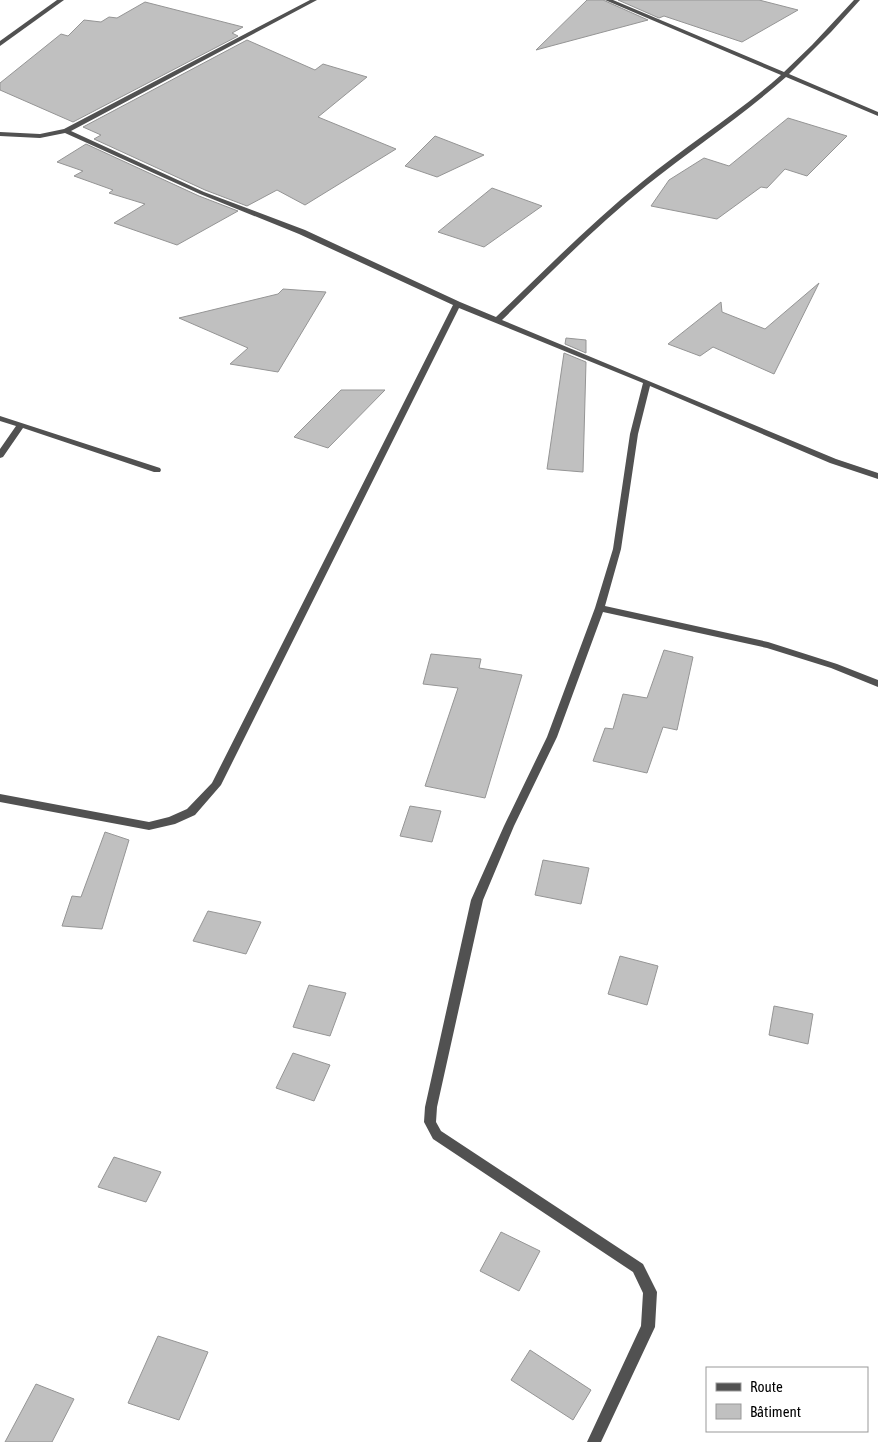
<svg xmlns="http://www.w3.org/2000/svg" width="878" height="1442" font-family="'Asap Condensed',sans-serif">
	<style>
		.building { fill: #c0c0c0; stroke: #959595 }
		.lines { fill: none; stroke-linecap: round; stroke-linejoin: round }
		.minor { fill: #515151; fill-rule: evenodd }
	</style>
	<rect width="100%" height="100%" fill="#fff"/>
	<!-- building -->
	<g class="building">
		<path d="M587 0H603L648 20 536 50Z"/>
		<path d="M618 0H759L798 10 742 42 664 16 659 18Z"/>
		<path d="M145 2 243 27 232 33 238 36 73 122 0 90V83L61 34 68 36 84 20 101 22 109 17 117 18Z"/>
		<path d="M247 40 315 70 323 64 367 77 318 117 396 149 305 205 277 190 247 206 205 190 94 139 101 135 83 127Z"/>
		<path d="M788 118 847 136 807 176 785 169 767 188 761 187 717 219 651 206 669 180 704 158 729 166Z"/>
		<path d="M435 136 484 155 437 177 405 166Z"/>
		<path d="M86 144 199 196 238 211 177 245 114 223 145 204 109 193 113 190 74 176 83 171 57 162Z"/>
		<path d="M492 188 542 206 484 247 438 232Z"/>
		<path d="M819 283 774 374 713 347 700 356 668 344 721 302 722 312 765 329Z"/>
		<path d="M283 289 326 292 278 372 230 364 248 348 179 318 278 294Z"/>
		<path d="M566 338 586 340V353L565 344Z"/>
		<path d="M564 353 586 362 583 472 547 469Z"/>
		<path d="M341 390H385L328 448 294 437Z"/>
		<path d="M664 650 693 657 677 730 663 727 647 773 593 761 605 728 613 729 623 694 647 698Z"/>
		<path d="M431 654 481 659 479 668 522 675 485 798 425 786 458 688 423 684Z"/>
		<path d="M410 806 441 811 432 842 400 836Z"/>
		<path d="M105 832 129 840 102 929 62 926 72 896 81 897Z"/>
		<path d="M543 860 589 868 581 904 535 895Z"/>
		<path d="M208 911 261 922 246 954 193 941Z"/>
		<path d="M620 956 658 966 647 1005 608 994Z"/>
		<path d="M309 985 346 993 330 1036 293 1027Z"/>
		<path d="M774 1006 813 1014 808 1044 769 1035Z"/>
		<path d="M293 1053 330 1065 314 1101 276 1088Z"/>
		<path d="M114 1157 161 1172 146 1202 98 1187Z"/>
		<path d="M501 1232 540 1251 519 1291 480 1271Z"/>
		<path d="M158 1336 208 1352 179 1420 128 1403Z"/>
		<path d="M530 1350 591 1390 573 1420 511 1380Z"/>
		<path d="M36 1384 74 1399 52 1442H5Z"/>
	</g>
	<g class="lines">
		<!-- minor -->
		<g class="minor">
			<path d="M57 0H64L0 46V41Z"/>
			<path d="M310 0H317L71 131 204 192 305 230 460 302 496 317C544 271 590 224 642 182 687 145 737 114 781 75L605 0H613L784 72 812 45 854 0H860L831 32 789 74 878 112V116L786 77C742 116 693 148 647 185 596 226 549 274 502 320L836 459 878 473V479L830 463 650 386 638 434 621 549 605 606 768 642 837 664 878 680V687L831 668 767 648 603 612 557 737 514 826 483 900 437 1107 436 1122 441 1131 643 1264 657 1292 655 1327 601 1442H587L641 1326 643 1293 633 1272 433 1139 424 1122 425 1107 471 900 504 826 547 737 595 608 613 549 630 434 643 383 459 308 221 785 195 815 175 824 149 830 0 802V794L149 822 169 817 187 809 212 783 453 305 299 234 200 194 65 133 40 138 0 136V132L40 134 64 129Z"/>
			<path d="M0 416 160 468 161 470 160 472H154L23 428 3 457 0 458V449L16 426 0 421Z"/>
		</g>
	</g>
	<!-- legend -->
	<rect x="706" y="1367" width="162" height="65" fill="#ffffff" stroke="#999999"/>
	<rect x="716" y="1383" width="25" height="8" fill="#515151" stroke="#999999"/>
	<text x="750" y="1392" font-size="15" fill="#000000">Route</text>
	<rect x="716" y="1404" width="25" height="15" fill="#c0c0c0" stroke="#999999"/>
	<text x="750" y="1417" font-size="15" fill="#000000">Bâtiment</text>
</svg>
